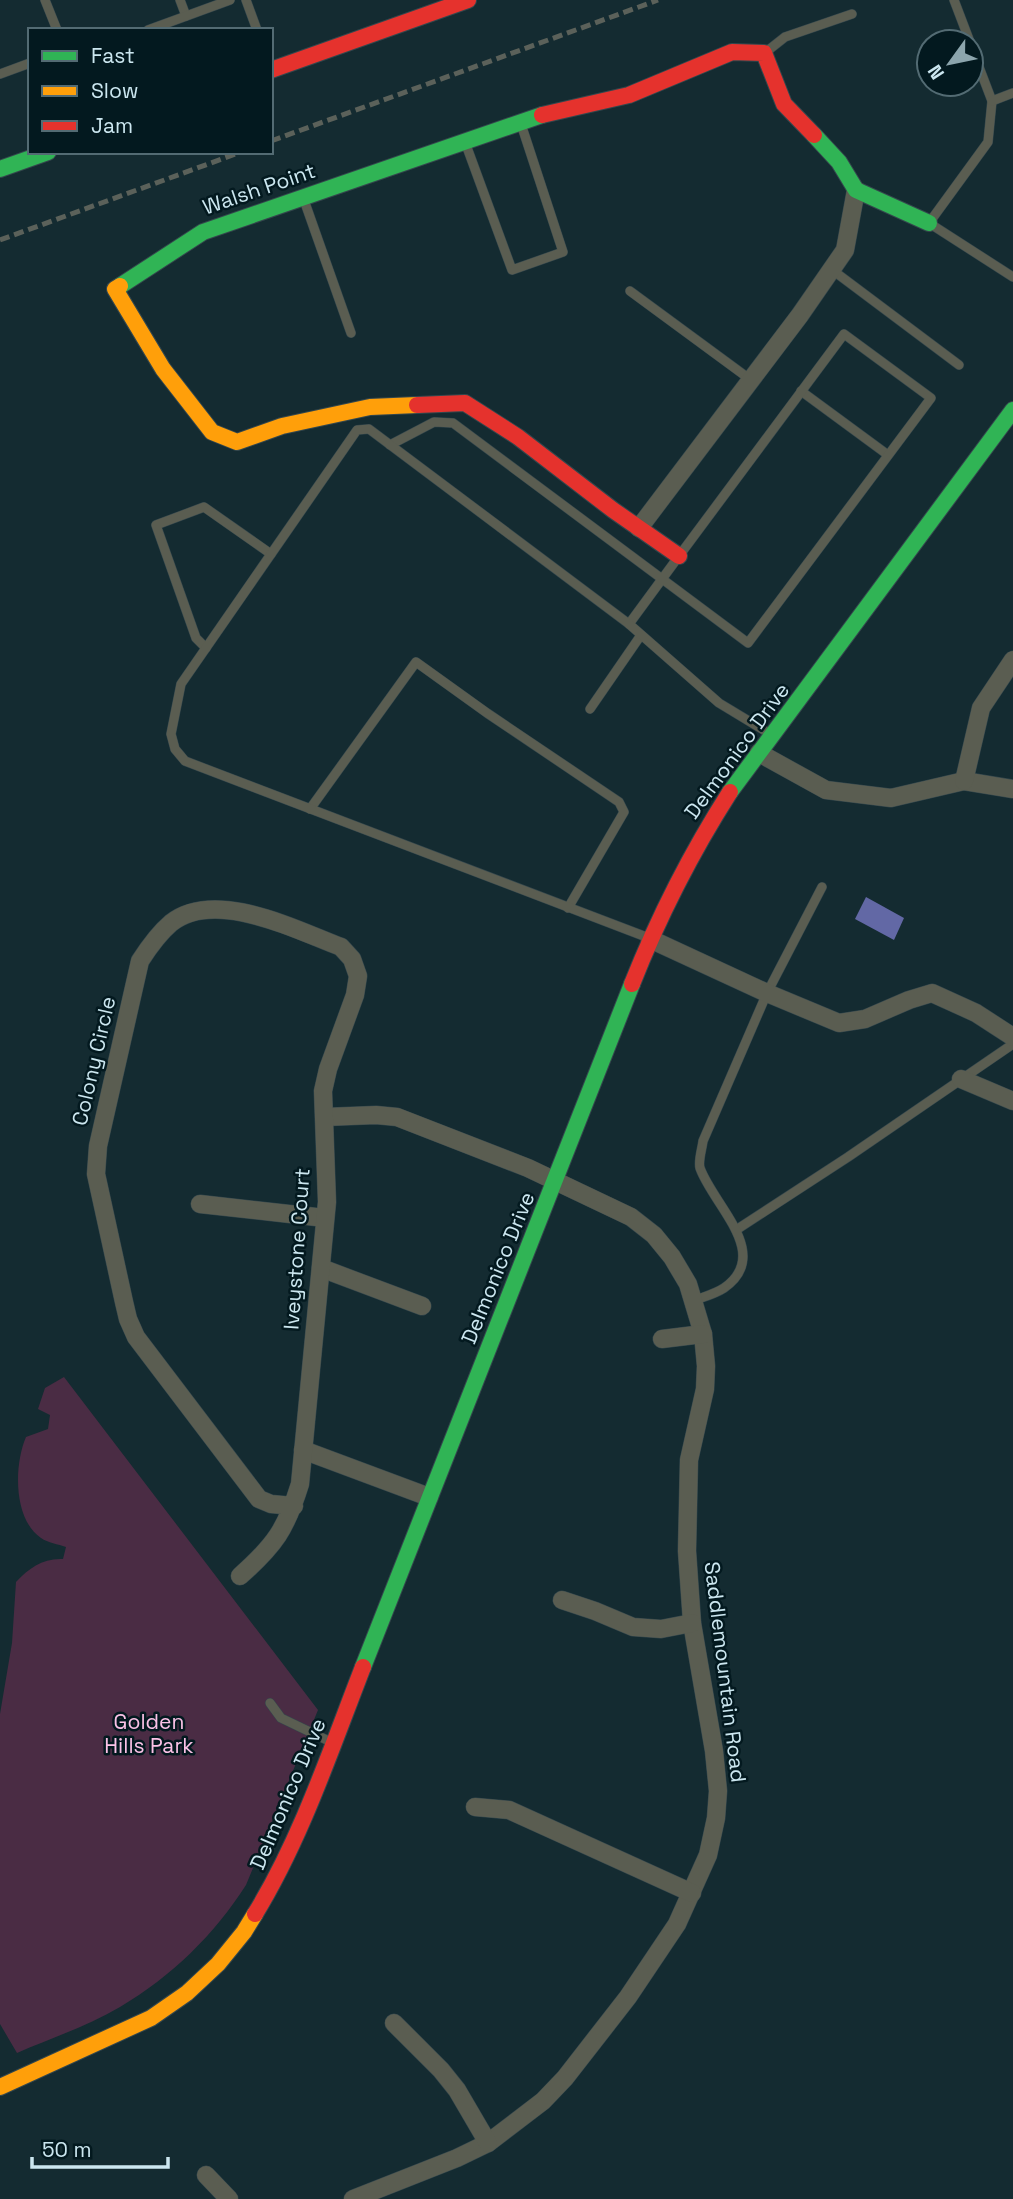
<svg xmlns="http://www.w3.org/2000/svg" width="1013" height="2199" font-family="'Space Grotesk',sans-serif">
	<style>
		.green { fill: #4a2c44 }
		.water { fill: #6268a5 }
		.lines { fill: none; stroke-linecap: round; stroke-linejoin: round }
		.lane-casing { stroke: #34474d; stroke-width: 10 }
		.street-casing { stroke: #34474d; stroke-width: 19 }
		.fast-casing { stroke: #34474d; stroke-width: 18 }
		.slow-casing { stroke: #34474d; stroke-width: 18 }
		.jam-casing { stroke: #34474d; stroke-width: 18 }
		.lane { stroke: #5a5d51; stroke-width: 9 }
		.street { stroke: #5a5d51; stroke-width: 18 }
		.fast { stroke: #30b455; stroke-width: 16 }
		.slow { stroke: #ff9f0a; stroke-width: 16 }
		.jam { stroke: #e5322d; stroke-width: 16 }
		.rail { stroke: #5b615a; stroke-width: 5; stroke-dasharray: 10 5; stroke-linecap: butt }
		.labels { text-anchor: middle; stroke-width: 5; stroke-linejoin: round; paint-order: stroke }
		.street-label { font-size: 21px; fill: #cce7f0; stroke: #03191f }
		.park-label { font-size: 21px; fill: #fbc2e7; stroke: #03191f }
	</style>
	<rect width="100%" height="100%" fill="#142b31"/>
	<!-- green -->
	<path class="green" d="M64 1377 318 1710 246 1885C214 1935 172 1976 120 2007 88 2026 51 2038 17 2053L0 2024V1714L12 1643 16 1582C29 1568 43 1558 63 1559L66 1547C58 1544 48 1543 41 1538 13 1519 14 1465 26 1437L48 1429 50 1415 38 1409 45 1388Z"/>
	<!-- water -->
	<path class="water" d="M866 897 904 918 894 940 855 919Z"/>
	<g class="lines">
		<!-- lane casing -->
		<g class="lane-casing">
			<g id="lane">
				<path d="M45 0 57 30"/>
				<path d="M180 0 186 16"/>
				<path d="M246 0 257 30"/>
				<path d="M954 0 970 42"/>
				<path d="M148 30 230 0"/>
				<path d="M971 46 992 101 988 142 929 223 1013 277"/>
				<path d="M766 52 785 37 852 14"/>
				<path d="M0 74 30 63"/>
				<path d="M992 101 1013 93"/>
				<path d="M465 142 512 270 563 252 521 124"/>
				<path d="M304 200 351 333"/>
				<path d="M831 269 959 365"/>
				<path d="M630 291 751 380"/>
				<path d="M801 391 888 455"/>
				<path d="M390 445 434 422 453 423 748 643 931 398 844 334 679 556 629 624"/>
				<path d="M206 648 196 638 156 525 204 507 271 554"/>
				<path d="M590 709 641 635"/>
				<path d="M310 809 416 662 487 713 619 802 624 812 568 908"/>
				<path d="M649 938 185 761 175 749 171 734 181 684 357 430 369 429 629 624 719 703 772 735"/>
				<path d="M736 1230 848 1157 1013 1044"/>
				<path d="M693 1301C703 1297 715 1294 724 1288 773 1254 713 1205 700 1168 698 1161 702 1149 703 1141L767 993 822 887"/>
				<path d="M270 1703 281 1718 331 1742"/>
			</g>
		</g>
		<!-- street casing -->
		<g class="street-casing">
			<g id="street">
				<path d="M639 528 800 315 845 250 856 190"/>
				<path d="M759 753 826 790 891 798 964 781 1013 789"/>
				<path d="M964 781 981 708 1013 660"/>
				<path d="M650 939 767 993 839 1023 865 1019 909 1000 932 993 976 1013 1013 1037"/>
				<path d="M961 1079 1013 1101"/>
				<path d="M325 1117 376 1115 397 1117 528 1168 631 1217 654 1235 672 1257 688 1284 703 1334 706 1366 705 1389 689 1460 687 1551 692 1623 714 1751 718 1791 716 1818 708 1855 677 1924 628 1997 565 2078 543 2101 488 2143 457 2158 353 2199"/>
				<path d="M200 1204 325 1218"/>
				<path d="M321 1268 422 1306"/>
				<path d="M662 1339 703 1334"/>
				<path d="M303 1450 429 1497"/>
				<path d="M240 1576C275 1545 286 1529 300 1484L327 1202 323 1091 328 1069 355 995 358 976 352 959 341 947C296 930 215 888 171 923 158 934 149 947 140 961L98 1146 96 1174 124 1302 128 1319 136 1337 259 1499 271 1504 294 1506"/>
				<path d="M562 1600 595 1611 633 1627 661 1629 692 1623"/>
				<path d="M475 1807 509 1810 692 1893"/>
				<path d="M394 2023 441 2070 457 2090 488 2143"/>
				<path d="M206 2175 229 2199"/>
			</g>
		</g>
		<!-- fast casing -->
		<g class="fast-casing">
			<g id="fast">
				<path d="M814 135 839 162 856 190 929 223"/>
				<path d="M0 169 48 152"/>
				<path d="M120 286 203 232 542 115"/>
				<path d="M730 792 1013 410"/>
				<path d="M363 1667 632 984"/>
			</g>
		</g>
		<!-- slow casing -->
		<g class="slow-casing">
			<g id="slow">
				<path d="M120 286 115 289 163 369 212 432 237 442 282 426 370 407 417 405"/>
				<path d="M0 2087 151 2018 187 1993 218 1964 244 1932 255 1914"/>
			</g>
		</g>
		<!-- jam casing -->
		<g class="jam-casing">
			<g id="jam">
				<path d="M271 70 468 0"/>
				<path d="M542 115 629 95 732 52 764 53 784 104 814 135"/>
				<path d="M417 405 465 403 518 437 613 510 679 556"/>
				<path d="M632 984C659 916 691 853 730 792"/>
				<path d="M255 1914C301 1839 331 1749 363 1667"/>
			</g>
		</g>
		<!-- lane -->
		<use href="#lane" class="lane"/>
		<!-- street -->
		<use href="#street" class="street"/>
		<!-- fast -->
		<use href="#fast" class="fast"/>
		<!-- slow -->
		<use href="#slow" class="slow"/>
		<!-- jam -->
		<use href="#jam" class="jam"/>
		<!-- rail -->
		<g class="rail">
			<path d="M271 141 658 0"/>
			<path d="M0 240 241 152"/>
		</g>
	</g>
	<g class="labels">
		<!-- street labels -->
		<g class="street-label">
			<text transform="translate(259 189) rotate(-19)" y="7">Walsh Point</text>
			<text transform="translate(737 751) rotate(-54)" y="7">Delmonico Drive</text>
			<text transform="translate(94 1061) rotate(-77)" y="7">Colony Circle</text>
			<text transform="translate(297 1249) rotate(-86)" y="7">Iveystone Court</text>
			<text transform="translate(498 1268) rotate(-68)" y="7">Delmonico Drive</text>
			<text transform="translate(725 1672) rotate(83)" y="7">Saddlemountain Road</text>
			<text transform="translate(288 1794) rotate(-67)" y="7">Delmonico Drive</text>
		</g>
		<!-- park labels -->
		<g class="park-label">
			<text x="149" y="1729">Golden<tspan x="149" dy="24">Hills Park</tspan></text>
		</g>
	</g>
	<!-- legend -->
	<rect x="28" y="28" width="245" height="126" fill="#03191f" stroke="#536b73" stroke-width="2"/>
	<rect x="42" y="51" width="35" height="10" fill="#30b455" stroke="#536b73" stroke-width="2"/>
	<text x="91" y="63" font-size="21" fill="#cce7f0">Fast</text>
	<rect x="42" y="86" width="35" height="10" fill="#ff9f0a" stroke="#536b73" stroke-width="2"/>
	<text x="91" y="98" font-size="21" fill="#cce7f0">Slow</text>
	<rect x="42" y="121" width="35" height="10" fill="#e5322d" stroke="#536b73" stroke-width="2"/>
	<text x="91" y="133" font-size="21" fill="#cce7f0">Jam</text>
	<!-- north arrow -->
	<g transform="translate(950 63) rotate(237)"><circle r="33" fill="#03191f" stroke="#536b73" stroke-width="2"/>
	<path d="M0-5L12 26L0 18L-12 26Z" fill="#8ca5ad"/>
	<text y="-10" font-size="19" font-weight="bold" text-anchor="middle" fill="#cce7f0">N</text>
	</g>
	<!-- scale -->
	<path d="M32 2157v10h136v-10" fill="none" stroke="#cce7f0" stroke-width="3.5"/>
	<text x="42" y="2157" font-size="21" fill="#cce7f0" stroke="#03191f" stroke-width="5" paint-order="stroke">50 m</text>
</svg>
